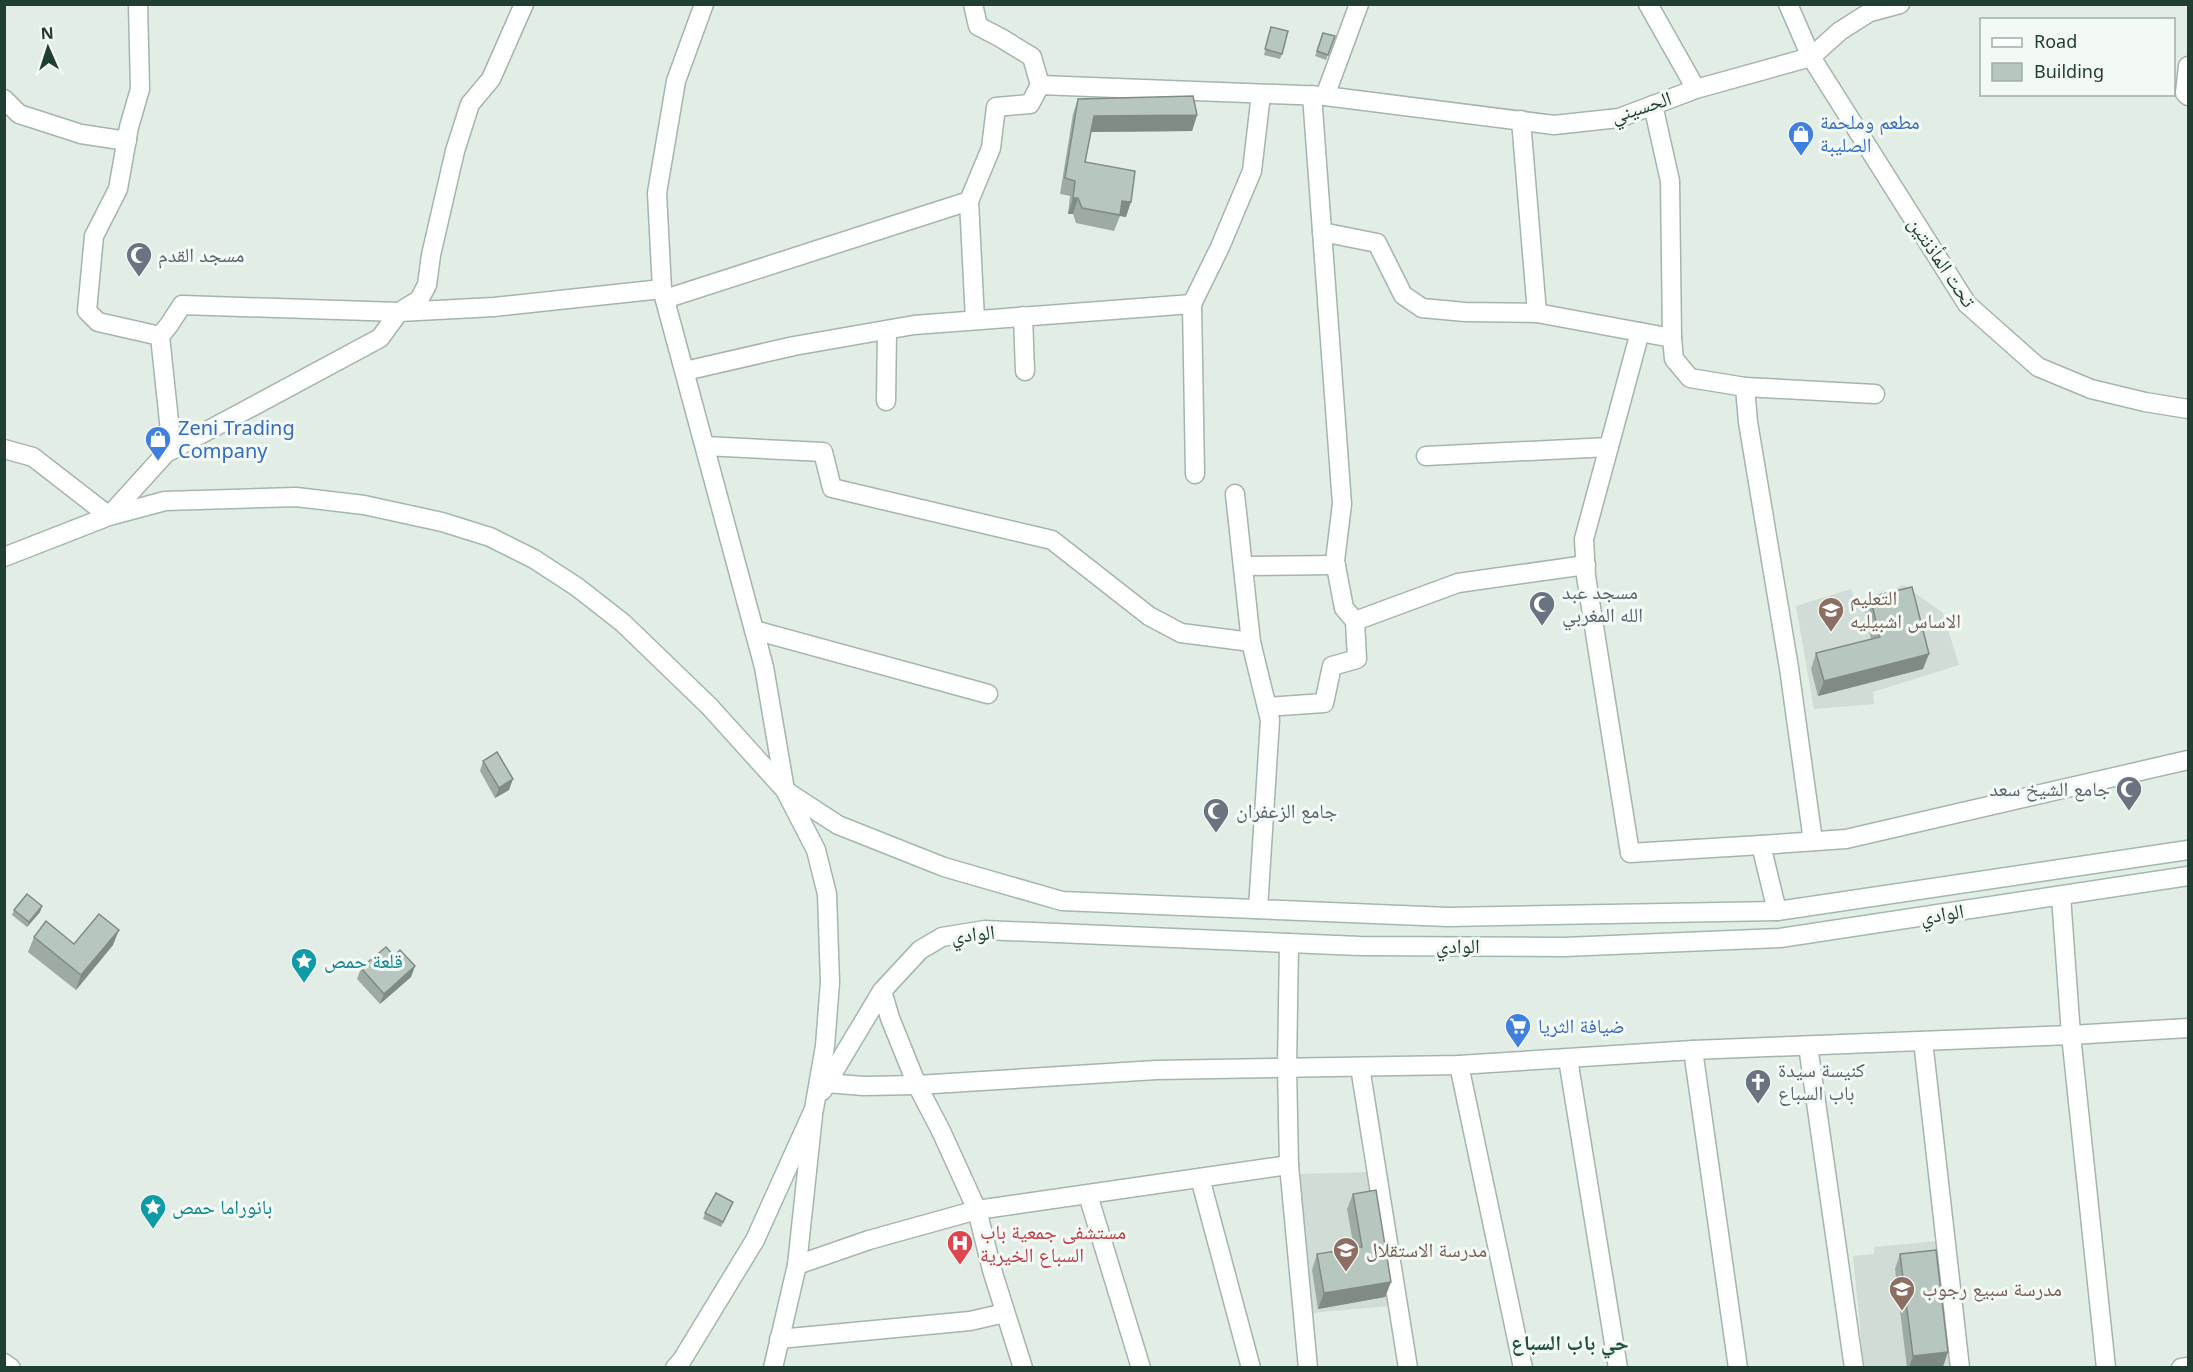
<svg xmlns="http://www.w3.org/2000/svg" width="2193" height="1372" font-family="'Noto Sans','Noto Naskh Arabic',sans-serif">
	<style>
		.built { fill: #d0dcd5 }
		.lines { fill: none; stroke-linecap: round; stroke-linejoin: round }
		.minor-casing { stroke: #a4b5ac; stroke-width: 21 }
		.tertiary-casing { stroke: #a4b5ac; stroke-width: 21 }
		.secondary-casing { stroke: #a0b9ad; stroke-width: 21 }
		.minor { stroke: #fff; stroke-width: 18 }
		.tertiary { stroke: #fff; stroke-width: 18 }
		.secondary { stroke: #fff; stroke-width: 18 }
		.wall { fill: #9daba4 }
		.shaded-wall { fill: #808b86 }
		.building { fill: #b7c7bf; stroke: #808b86; stroke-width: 1.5 }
		.labels { text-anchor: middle; stroke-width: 6; stroke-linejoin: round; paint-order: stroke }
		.street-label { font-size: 20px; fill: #213e32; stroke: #f3f9f5 }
		.shop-label { font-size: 20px; fill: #366cbe; stroke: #f3f9f5; text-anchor: start }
		.worship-label { font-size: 20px; fill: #5b616d; stroke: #f3f9f5; text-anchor: start }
		.education-label { font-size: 20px; fill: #785e54; stroke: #f3f9f5; text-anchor: start }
		.culture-label { font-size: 20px; fill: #0d838f; stroke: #f3f9f5; text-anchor: start }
		.health-label { font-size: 20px; fill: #be3a42; stroke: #f3f9f5; text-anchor: start }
		.neighbourhood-label { font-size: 21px; font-weight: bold; fill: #1d513d; stroke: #f3f9f5 }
	</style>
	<rect width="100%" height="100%" fill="#e2ede6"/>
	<!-- built -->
	<g class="built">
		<path d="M1904 585 1943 613 1959 665 1873 692 1874 704 1814 709 1796 606 1851 589 1857 606 1890 599 1891 591Z"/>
		<path d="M1369 1172 1389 1306 1311 1313 1300 1174Z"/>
		<path d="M1938 1241 1950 1367H1864L1853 1256 1874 1254V1247Z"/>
	</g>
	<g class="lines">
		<!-- minor casing -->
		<g class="minor-casing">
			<g id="minor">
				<path d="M138 4 140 89 129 127 118 189 94 236 87 311 98 322 160 336 169 325 182 305 399 312 419 300 427 285 431 255 455 151 470 104 491 79 524 4"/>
				<path d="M973 4 978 26 1001 38 1032 57 1040 85"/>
				<path d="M1648 4 1696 89"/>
				<path d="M2188 66 2185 93 2188 96"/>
				<path d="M1325 96 1359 4"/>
				<path d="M4 99 19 114 81 134 127 141"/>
				<path d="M1521 120 1537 313 1672 338 1670 181 1653 105"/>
				<path d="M969 201 975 320"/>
				<path d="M1322 232 1377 243 1403 295 1422 308 1465 312 1537 313"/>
				<path d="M662 289 657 193 676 81 704 4"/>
				<path d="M665 299 969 201 991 148 996 107 1030 104 1040 85 1325 96 1554 125 1619 118 1696 89 1811 57 1840 31 1870 12 1900 4"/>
				<path d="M1192 304 1195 474"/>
				<path d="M1023 316 1025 371"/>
				<path d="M1640 332 1584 539 1586 576 1630 853 1761 845"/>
				<path d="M160 336 172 450"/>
				<path d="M1672 338 1674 359 1690 378 1745 387 1748 422 1789 668 1813 841"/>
				<path d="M685 371 794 346 914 325 1192 304 1220 247 1252 171 1261 94"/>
				<path d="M1745 387 1875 394"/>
				<path d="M886 401 887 330"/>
				<path d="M705 446 823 452 832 488 1052 540 1149 616 1181 633 1251 642 1270 720 1258 909"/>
				<path d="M4 449 33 457 109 516 166 453 380 338 399 312 494 307 662 289 764 667 785 790"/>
				<path d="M1426 456 1609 447"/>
				<path d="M1235 494 1251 642"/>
				<path d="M1243 566 1336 565"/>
				<path d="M1355 621 1458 583 1586 565"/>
				<path d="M754 630 988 694"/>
				<path d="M1267 707 1324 703 1332 666 1357 659 1355 621 1344 608 1335 561 1342 504 1312 95"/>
				<path d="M2061 896 2071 1035 2106 1368"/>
				<path d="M1777 911 1761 845 1846 839 2188 760"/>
				<path d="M1289 943 1287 1068 1289 1165 1308 1368"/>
				<path d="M882 991 890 1018 917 1085 941 1131 977 1210 992 1270 1023 1368"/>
				<path d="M1923 1041 1960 1368"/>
				<path d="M1808 1046 1854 1368"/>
				<path d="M1693 1050 1738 1368"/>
				<path d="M1568 1059 1618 1368"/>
				<path d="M1459 1065 1523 1368"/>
				<path d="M1360 1067 1408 1368"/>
				<path d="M826 1083 864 1086 917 1085 1156 1070 1459 1065 1693 1050 2071 1035 2188 1028"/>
				<path d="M1200 1178 1251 1368"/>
				<path d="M1088 1195 1141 1368"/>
				<path d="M797 1265 869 1240 977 1210 1289 1165"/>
				<path d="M779 1339 970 1321 1005 1313"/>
				<path d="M773 1368 797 1265 813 1115"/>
			</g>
		</g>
		<!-- tertiary casing -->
		<g class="tertiary-casing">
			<path id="tertiary" d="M1788 4 1811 57 1967 304 2038 367 2091 389 2145 402 2188 409"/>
		</g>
		<!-- secondary casing -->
		<g class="secondary-casing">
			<g id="secondary">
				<path d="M4 557 109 516 165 501 296 497 364 505 442 522 490 537 534 559 577 587 623 623 709 706 785 790 816 850 827 894 830 982 825 1046 814 1109 755 1240 682 1360 675 1368"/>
				<path d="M786 791 838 825 944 867 1062 901 1448 917 1777 911 2188 850"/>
				<path d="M822 1091 882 991 920 950 942 937 985 930 1360 946 1564 947 1780 938 2188 876"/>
				<path d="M4 1363 11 1368"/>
				<path d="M2181 1368 2188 1367"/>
			</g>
		</g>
		<!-- minor -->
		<use href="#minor" class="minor"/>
		<!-- tertiary -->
		<use href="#tertiary" class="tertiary"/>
		<!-- secondary -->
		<use href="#secondary" class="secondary"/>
	</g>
	<!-- wall -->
	<g class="wall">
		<path d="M1271 27 1282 54 1280 59 1264 55Z"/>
		<path d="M1323 33 1335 36 1326 60 1315 56Z"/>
		<path d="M1078 99 1197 115 1192 131 1091 132 1085 162 1126 217 1120 216 1114 231 1076 223 1073 214H1068L1070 196 1060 194 1073 114Z"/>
		<path d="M1870 597 1923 669 1818 696 1811 669 1816 653 1871 639 1865 613Z"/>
		<path d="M483 761 509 790 495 798 480 771Z"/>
		<path d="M42 906 40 912 27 927 12 915 14 910Z"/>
		<path d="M34 937 74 944 113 945 76 990 28 952Z"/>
		<path d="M394 956 415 966 411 977 380 1004 357 979 361 968Z"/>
		<path d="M1353 1194 1391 1282 1385 1297 1318 1309 1312 1270 1317 1254 1354 1248 1347 1209Z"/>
		<path d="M731 1207 721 1227 703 1219 705 1213Z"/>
		<path d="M1900 1254 1943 1367 1907 1368 1895 1269Z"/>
	</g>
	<!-- shaded-wall -->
	<g class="shaded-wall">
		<path d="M1197 115 1192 131 1088 132 1094 116Z"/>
		<path d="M1073 198H1078L1073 214H1068Z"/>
		<path d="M1122 201 1131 202 1126 217 1120 216Z"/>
		<path d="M1929 654 1923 669 1818 696 1824 681Z"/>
		<path d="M513 779 509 790 495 798 499 788Z"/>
		<path d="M42 906 40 912 27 927 29 922Z"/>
		<path d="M119 930 113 945 76 990 81 975Z"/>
		<path d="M415 966 411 977 380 1004 384 994Z"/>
		<path d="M1391 1282 1385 1297 1318 1309 1324 1293Z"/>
		<path d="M1948 1352 1943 1367 1909 1368 1913 1356Z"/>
	</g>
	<!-- building -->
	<g class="building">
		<path d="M1271 27 1288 31 1282 54 1265 49Z"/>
		<path d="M1323 33 1335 36 1328 55 1317 51Z"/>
		<path d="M1193 96 1197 115 1094 116 1085 162 1135 171 1131 202 1122 201 1120 215 1082 208 1078 198H1073L1075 181 1065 178 1078 99Z"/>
		<path d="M1912 587 1929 654 1824 681 1816 653 1880 637 1870 597Z"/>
		<path d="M497 752 513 779 499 788 483 761Z"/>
		<path d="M27 894 42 906 29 922 14 910Z"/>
		<path d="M99 914 119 930 81 975 34 937 46 921 74 944Z"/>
		<path d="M386 947 394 956 400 950 415 966 384 994 361 968Z"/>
		<path d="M1376 1190 1391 1282 1324 1293 1317 1254 1362 1247 1353 1194Z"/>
		<path d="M716 1193 733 1202 723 1222 705 1213Z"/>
		<path d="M1936 1250 1948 1352 1913 1356 1900 1254Z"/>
	</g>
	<!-- icons -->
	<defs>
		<g id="shop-pin" transform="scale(1.35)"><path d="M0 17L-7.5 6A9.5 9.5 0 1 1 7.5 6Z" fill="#3f7fe0" stroke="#f3f9f5"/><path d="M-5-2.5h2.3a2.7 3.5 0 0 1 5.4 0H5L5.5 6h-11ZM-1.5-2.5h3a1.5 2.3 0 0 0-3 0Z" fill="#fff"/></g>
		<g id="mosque-pin" transform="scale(1.35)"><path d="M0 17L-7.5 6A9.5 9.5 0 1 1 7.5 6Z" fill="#6b7280" stroke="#f3f9f5"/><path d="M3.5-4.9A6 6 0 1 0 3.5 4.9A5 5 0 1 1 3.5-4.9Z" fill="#fff"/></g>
		<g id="school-pin" transform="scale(1.35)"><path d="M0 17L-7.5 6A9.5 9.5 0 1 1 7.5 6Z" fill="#8d6e63" stroke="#f3f9f5"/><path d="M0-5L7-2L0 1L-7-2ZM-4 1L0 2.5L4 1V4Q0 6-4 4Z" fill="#fff"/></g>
		<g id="sight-pin" transform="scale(1.35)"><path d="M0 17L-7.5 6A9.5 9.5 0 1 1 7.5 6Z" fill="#0f9aa8" stroke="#f3f9f5"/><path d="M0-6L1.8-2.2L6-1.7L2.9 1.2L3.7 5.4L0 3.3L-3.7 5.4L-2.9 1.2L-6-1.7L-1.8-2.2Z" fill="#fff"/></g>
		<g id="supermarket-pin" transform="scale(1.35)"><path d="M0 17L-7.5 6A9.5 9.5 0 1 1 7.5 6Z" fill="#3f7fe0" stroke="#f3f9f5"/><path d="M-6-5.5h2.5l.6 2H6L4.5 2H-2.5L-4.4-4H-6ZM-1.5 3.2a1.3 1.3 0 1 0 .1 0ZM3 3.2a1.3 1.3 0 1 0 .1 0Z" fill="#fff"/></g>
		<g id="church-pin" transform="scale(1.35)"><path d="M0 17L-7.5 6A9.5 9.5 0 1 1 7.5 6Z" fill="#6b7280" stroke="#f3f9f5"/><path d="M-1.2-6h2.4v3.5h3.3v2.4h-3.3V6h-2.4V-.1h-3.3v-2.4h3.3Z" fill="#fff"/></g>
		<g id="hospital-pin" transform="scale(1.35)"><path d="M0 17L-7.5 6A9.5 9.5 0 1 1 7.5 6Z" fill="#e0444e" stroke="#f3f9f5"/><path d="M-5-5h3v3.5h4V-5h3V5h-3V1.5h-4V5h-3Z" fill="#fff"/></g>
	</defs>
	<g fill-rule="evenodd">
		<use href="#shop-pin" x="1801" y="134"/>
		<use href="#mosque-pin" x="139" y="255"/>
		<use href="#shop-pin" x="158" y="439"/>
		<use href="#mosque-pin" x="1542" y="604"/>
		<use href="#school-pin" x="1831" y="610"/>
		<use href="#mosque-pin" x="2129" y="789"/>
		<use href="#mosque-pin" x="1216" y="811"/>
		<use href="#sight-pin" x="304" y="961"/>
		<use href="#supermarket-pin" x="1518" y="1026"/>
		<use href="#church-pin" x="1758" y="1082"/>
		<use href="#sight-pin" x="153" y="1207"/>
		<use href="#hospital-pin" x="960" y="1243"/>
		<use href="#school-pin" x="1346" y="1250"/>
		<use href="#school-pin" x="1902" y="1289"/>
	</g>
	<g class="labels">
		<!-- street labels -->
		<g class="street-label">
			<text transform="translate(1641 107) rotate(-18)" y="7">الحسيني</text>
			<text transform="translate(1942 262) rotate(56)" y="7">تحت المأذنتين</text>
			<text transform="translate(1942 914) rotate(-9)" y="7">الوادي</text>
			<text transform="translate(973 934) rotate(-6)" y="7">الوادي</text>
			<text x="1458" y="953">الوادي</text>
		</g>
		<!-- shop labels -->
		<g class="shop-label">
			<text x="1820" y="129">مطعم وملحمة<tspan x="1820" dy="23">الصليبة</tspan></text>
			<text x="178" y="435">Zeni Trading<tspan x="178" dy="23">Company</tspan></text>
			<text x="1538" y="1033">ضيافة الثريا</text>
		</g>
		<!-- worship labels -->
		<g class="worship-label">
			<text x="158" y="262">مسجد القدم</text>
			<text x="1562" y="599">مسجد عبد<tspan x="1562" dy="23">الله المغربي</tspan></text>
			<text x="2110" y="796" text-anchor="end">جامع الشيخ سعد</text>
			<text x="1236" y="818">جامع الزعفران</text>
			<text x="1778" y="1077">كنيسة سيدة<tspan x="1778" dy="23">باب السباع</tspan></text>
		</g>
		<!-- education labels -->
		<g class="education-label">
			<text x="1850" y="605">التعلیم<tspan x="1850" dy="23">الاساس اشبیلیه</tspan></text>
			<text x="1366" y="1257">مدرسة الاستقلال</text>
			<text x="1922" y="1296">مدرسة سبيع رجوب</text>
		</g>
		<!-- culture labels -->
		<g class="culture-label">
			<text x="324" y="968">قلعة حمص</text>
			<text x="172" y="1214">بانوراما حمص</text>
		</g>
		<!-- health labels -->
		<g class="health-label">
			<text x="980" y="1239">مستشفى جمعية باب<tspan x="980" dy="23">السباع الخيرية</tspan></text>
		</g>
		<!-- neighbourhood labels -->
		<g class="neighbourhood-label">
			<text x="1570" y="1350">حي باب السباع</text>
		</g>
	</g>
	<!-- border -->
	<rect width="2193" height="1372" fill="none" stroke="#213e32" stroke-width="12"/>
	<!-- legend -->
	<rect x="1980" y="18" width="195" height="78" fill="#f3f9f5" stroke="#9faea7" stroke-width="1.5"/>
	<rect x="1992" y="38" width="30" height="9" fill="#ffffff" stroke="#9faea7" stroke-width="1.5"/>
	<text x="2034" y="48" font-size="18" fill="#213e32">Road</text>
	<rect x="1992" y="63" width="30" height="18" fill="#b7c7bf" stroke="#9faea7" stroke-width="1.5"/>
	<text x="2034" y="78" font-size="18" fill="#213e32">Building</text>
	<!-- north arrow -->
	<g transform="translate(48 48) rotate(357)" stroke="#f3f9f5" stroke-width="4.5" paint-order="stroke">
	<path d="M0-4.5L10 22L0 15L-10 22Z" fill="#213e32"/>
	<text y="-9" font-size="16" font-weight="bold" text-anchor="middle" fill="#213e32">N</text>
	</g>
</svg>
